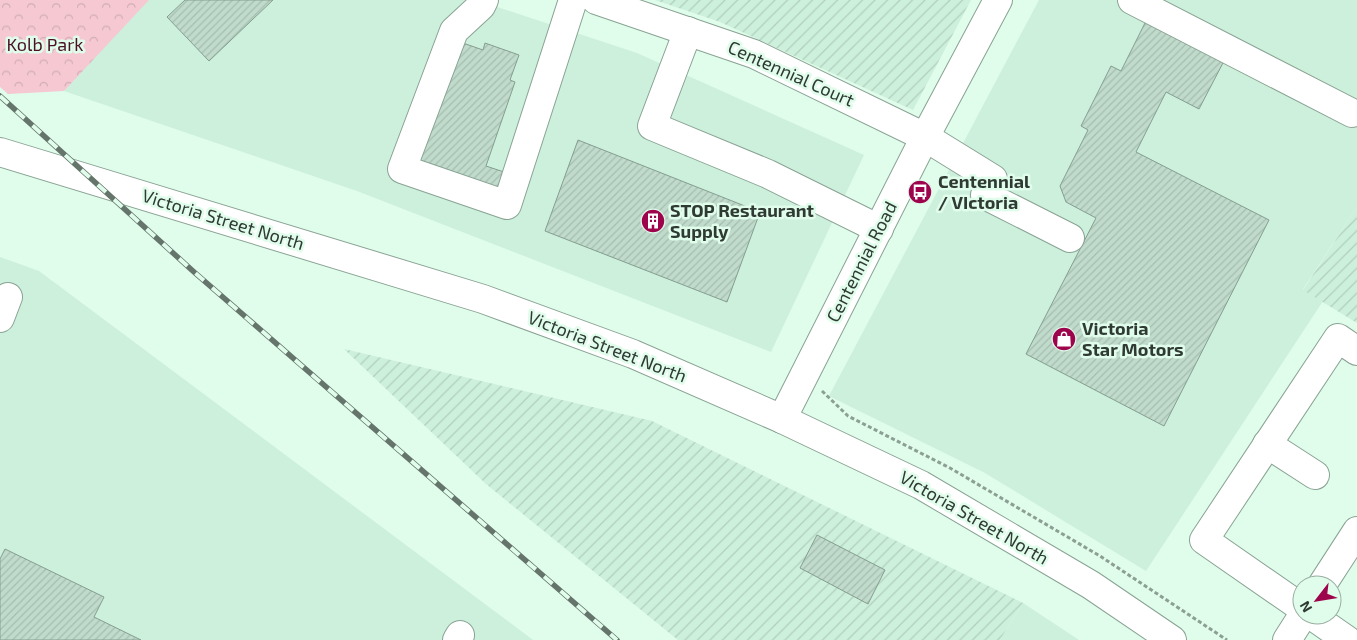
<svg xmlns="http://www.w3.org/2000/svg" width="1357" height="640" font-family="'Exo 2',sans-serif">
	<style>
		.built { fill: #cdf0dc }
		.industrial { fill: url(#industrial-furrows) }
		.park { fill: url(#park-crowns) }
		.building { fill: url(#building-hatch); stroke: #849e8f }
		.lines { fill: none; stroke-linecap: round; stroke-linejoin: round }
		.minor-casing { stroke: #89a394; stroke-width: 30 }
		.major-casing { stroke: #89a394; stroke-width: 30 }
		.path { stroke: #8b9f93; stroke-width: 3; stroke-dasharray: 4 2.5; stroke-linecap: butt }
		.minor { stroke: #fff; stroke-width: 28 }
		.major { stroke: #fff; stroke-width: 28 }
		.rail-casing { stroke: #65756b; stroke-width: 5.5 }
		.rail { stroke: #e0fceb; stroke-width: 4; stroke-dasharray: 11; stroke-linecap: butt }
		.labels { text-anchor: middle; stroke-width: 5; stroke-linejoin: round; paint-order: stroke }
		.park-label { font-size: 18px; fill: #4a1025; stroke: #e0fceb }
		.street-label { font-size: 18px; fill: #2f3a33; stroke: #e0fceb }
		.poi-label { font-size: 18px; font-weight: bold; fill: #2f3a33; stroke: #e0fceb; text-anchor: start }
	</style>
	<defs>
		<pattern id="industrial-furrows" width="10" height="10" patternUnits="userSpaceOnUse" patternTransform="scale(1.25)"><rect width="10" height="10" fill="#cdf0dc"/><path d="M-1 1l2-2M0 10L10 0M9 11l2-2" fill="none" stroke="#b0cfbd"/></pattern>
		<pattern id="park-crowns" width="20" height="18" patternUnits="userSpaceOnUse" patternTransform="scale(1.25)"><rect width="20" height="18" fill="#f5c8d2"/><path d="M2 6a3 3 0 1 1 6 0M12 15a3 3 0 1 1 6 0" fill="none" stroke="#d2adb5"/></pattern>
		<pattern id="building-hatch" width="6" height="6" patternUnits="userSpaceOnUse" patternTransform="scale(1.25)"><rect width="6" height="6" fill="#c0dbcb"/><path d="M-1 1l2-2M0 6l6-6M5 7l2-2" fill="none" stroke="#a5bdaf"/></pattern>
	</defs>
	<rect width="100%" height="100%" fill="#e0fceb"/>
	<!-- built -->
	<g class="built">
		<path d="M146 0H476L637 53 864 155 771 352 357 191 64 91Z"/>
		<path d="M1039 0H1357V207L1303 289 1323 301 1146 571 985 473 829 396Z"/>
		<path d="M0 257 39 271 533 640H0Z"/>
		<path d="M1023 603 1079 640H1000Z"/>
	</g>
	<!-- industrial -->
	<g class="industrial">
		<path d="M655 0H971L913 110 720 22Z"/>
		<path d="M1357 207V323L1303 290Z"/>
		<path d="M344 349 652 421 1023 603 1000 640H678L486 484Z"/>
	</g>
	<!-- park -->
	<path class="park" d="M0 0H149L64 91 8 94 0 87Z"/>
	<!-- building -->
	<g class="building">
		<path d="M185 0H273L209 61 167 17Z"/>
		<path d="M1147 19 1225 59 1199 109 1166 92 1136 152 1269 220 1164 426 1026 354 1096 218 1066 202 1060 186 1088 130 1081 126 1111 66 1121 71Z"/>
		<path d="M460 42 483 50 485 43 519 55 510 80 515 82 486 166 504 172 498 189 419 161Z"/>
		<path d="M578 140 760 212 727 302 545 231Z"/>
		<path d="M817 535 885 570 868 604 800 568Z"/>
		<path d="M5 549 104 597 94 617 141 640H0V559Z"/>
	</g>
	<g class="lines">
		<!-- minor casing -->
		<g class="minor-casing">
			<g id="minor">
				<path d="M484 0 481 6 454 31 402 169 507 205 573 0"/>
				<path d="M596 0 754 54 925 137 993 179"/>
				<path d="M1132 0 1352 113"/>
				<path d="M688 31 652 126 768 174 879 229"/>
				<path d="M985 195 1070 238"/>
				<path d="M0 318 8 297"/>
				<path d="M782 419 925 137 998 0"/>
				<path d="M1267 444 1315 475"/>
				<path d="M1322 585 1357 531"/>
				<path d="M1302 608 1204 540 1338 338 1357 351"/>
				<path d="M1311 615 1347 640"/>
				<path d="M457 640 460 635"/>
				<path d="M1287 640 1303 615"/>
			</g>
		</g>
		<!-- major casing -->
		<g class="major-casing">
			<path id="major" d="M0 152 483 299 633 354 782 419 921 485 1091 585 1172 640"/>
		</g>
		<!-- path -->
		<path class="path" d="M822 391 848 416 950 468 1100 556 1227 640"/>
		<!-- minor -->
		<use href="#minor" class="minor"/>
		<!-- major -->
		<use href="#major" class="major"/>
		<!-- rail casing -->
		<g class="rail-casing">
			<path id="rail" d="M0 96 194 272 617 640"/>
		</g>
		<!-- rail -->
		<use href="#rail" class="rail"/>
	</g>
	<!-- icons -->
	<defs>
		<g id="bus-disc" transform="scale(1.25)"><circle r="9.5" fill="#9e044c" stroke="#e0fceb"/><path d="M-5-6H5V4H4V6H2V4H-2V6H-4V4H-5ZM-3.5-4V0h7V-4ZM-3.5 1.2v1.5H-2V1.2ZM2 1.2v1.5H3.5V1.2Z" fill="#fff"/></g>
		<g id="building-disc" transform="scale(1.25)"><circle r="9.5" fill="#9e044c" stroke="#e0fceb"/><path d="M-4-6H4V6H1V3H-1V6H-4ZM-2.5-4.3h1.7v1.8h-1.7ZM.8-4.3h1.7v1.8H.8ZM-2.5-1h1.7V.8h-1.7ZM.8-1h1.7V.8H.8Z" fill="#fff"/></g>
		<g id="shop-disc" transform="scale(1.25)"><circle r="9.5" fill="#9e044c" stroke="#e0fceb"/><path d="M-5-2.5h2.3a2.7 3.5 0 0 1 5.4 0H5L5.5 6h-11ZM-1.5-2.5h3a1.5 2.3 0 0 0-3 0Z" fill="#fff"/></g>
	</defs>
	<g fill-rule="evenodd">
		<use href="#bus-disc" x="920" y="192"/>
		<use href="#building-disc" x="653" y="221"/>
		<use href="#shop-disc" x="1064" y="339"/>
	</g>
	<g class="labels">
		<!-- park labels -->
		<g class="park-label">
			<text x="45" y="51">Kolb Park</text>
		</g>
		<!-- street labels -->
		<g class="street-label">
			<text transform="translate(791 74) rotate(24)" y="6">Centennial Court</text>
			<text transform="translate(223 220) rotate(17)" y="6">Victoria Street North</text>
			<text transform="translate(862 262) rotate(-63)" y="6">Centennial Road</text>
			<text transform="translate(607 347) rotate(21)" y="6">Victoria Street North</text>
			<text transform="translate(974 518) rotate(30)" y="6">Victoria Street North</text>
		</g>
		<!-- poi labels -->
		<g class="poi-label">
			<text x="938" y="188">Centennial<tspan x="938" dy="21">/ VIctoria</tspan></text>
			<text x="670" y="217">STOP Restaurant<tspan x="670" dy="21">Supply</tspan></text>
			<text x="1082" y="335">Victoria<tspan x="1082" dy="21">Star Motors</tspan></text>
		</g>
	</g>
	<!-- north arrow -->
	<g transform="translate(1317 600) rotate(239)"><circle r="24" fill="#e0fceb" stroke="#99aea1"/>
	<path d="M0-4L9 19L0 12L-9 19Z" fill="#9e044c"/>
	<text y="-8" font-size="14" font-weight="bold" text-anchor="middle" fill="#2f3a33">N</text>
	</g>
</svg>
